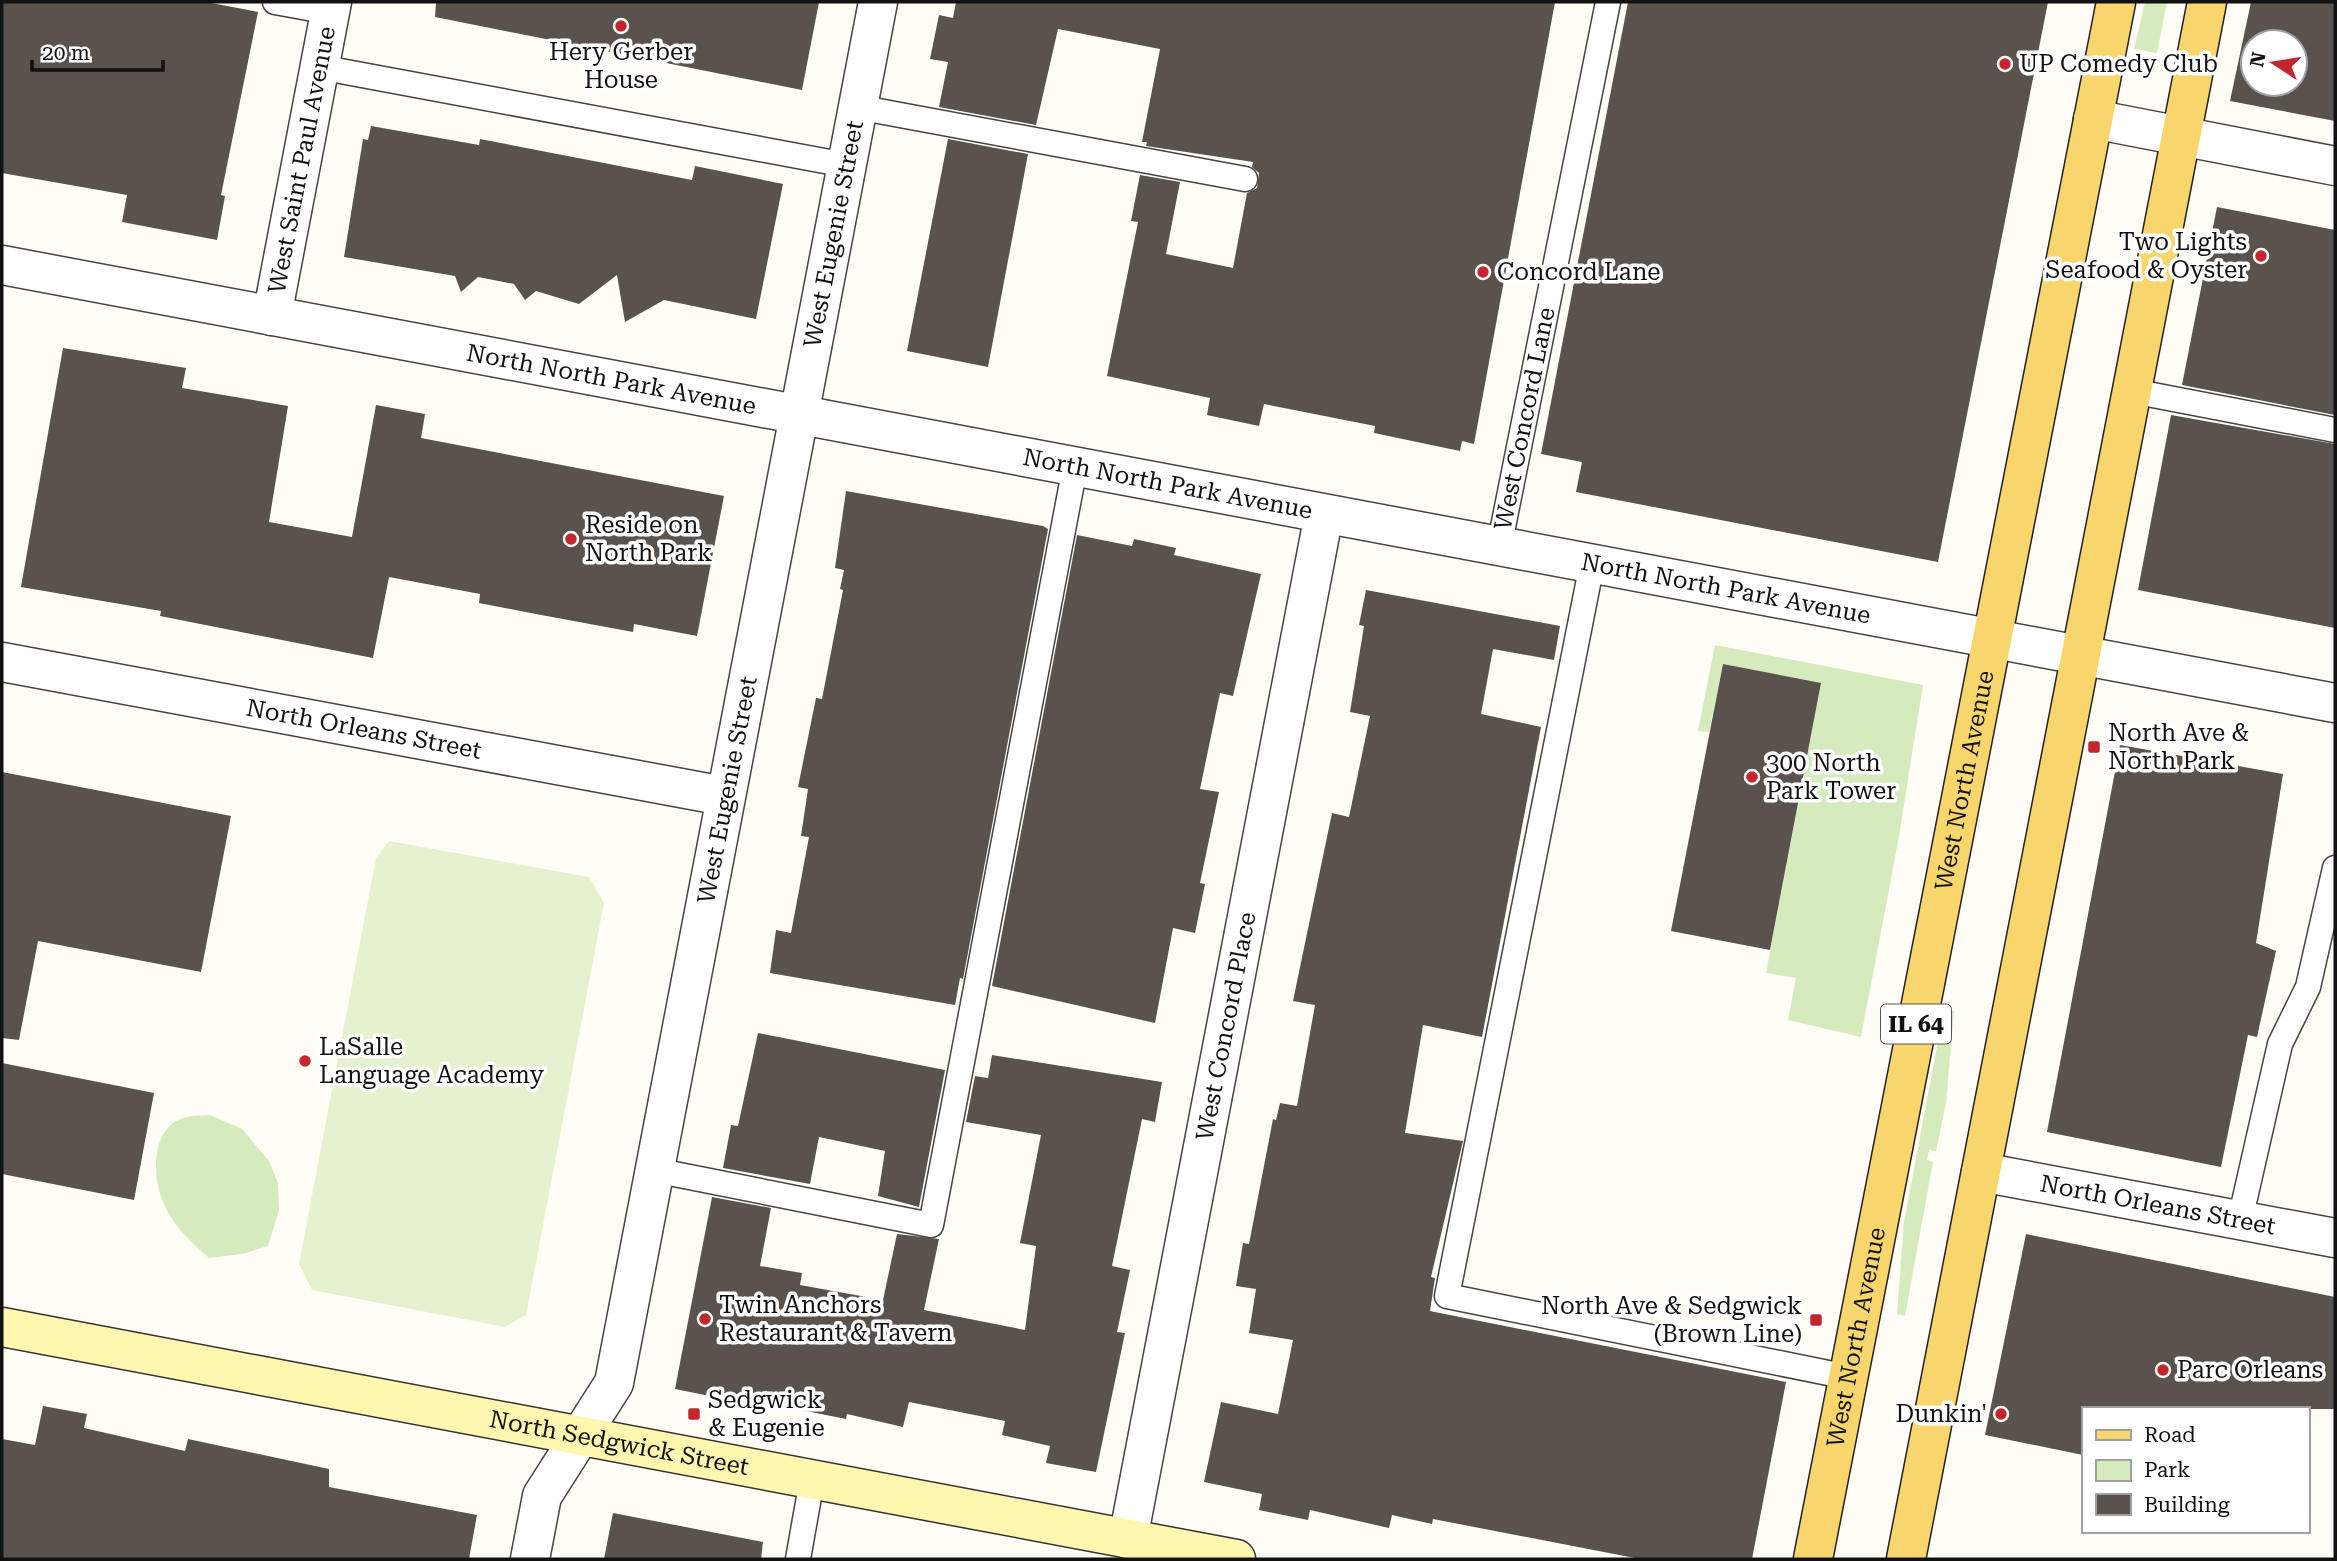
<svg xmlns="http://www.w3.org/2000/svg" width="2337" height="1561" font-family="'Roboto Serif',serif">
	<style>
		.green { fill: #d5ebbd }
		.pitch { fill: #e6f2cf }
		.building { fill: #5a524d; fill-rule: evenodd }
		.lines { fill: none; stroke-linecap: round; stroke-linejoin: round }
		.lane-casing { stroke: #444; stroke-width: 27 }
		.street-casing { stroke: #444; stroke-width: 41 }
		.secondary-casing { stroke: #333; stroke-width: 41 }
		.primary-casing { stroke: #222; stroke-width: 41 }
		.lane { stroke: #fff; stroke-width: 24 }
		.street { stroke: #fff; stroke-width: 38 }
		.secondary { stroke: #fff6b0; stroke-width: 38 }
		.primary { stroke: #f9d66b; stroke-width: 38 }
		.poi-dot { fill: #c4262e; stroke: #fff; stroke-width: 2.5 }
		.labels { text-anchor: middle; stroke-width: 7; stroke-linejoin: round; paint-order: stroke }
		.shield { fill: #fff; stroke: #585858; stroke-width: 2 }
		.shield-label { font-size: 23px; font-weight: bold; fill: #111 }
		.poi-label { font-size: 24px; fill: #111; stroke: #fff; text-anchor: start }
		.street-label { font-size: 24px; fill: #111; stroke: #fff }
	</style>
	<rect width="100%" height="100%" fill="#fffdf5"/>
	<!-- green -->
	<g class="green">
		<path d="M2145 2H2167L2157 53 2134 49Z"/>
		<path d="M1715 645 1923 685 1898 842 1861 1037 1788 1020 1796 978 1766 973 1821 684 1723 664 1709 732 1698 731Z"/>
		<path d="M1944 1009 1954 1011 1946 1103 1936 1151 1929 1150 1927 1160 1933 1162 1905 1316 1897 1314 1904 1222Z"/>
		<path d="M210 1115 242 1129 269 1161 278 1183 279 1210 268 1246 242 1254 209 1258C192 1243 173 1226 164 1204 152 1179 150 1129 183 1118 191 1115 202 1116 210 1115Z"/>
	</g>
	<!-- pitch -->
	<path class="pitch" d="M389 841 589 877 604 903 526 1315 505 1327 312 1290 299 1264 376 858Z"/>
	<!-- building -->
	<g class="building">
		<path d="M2 2H206L258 12 221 195 225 196 217 240 122 222 127 195 2 173Z"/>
		<path d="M436 2H819L802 90 435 17Z"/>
		<path d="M956 2H1555L1474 444 1462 441 1460 451 1374 433 1375 426 1264 404 1259 426 1207 415 1210 398 1107 376 1138 222 1131 221 1140 175 1180 182 1166 254 1233 268 1247 193 1257 188 1259 173 1252 167 1253 162 1146 146 1147 142H1142L1160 49 1058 29 1036 125 939 107 948 62 930 59 939 15 953 18Z"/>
		<path d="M1628 2H2048L1938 562 1576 492 1582 462 1541 454Z"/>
		<path d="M2251 2H2335V121L2230 101ZM2253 42H2295V84H2253Z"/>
		<path d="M371 126 479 145 480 139 692 180 695 166 783 184 756 319 664 300 625 322 617 275 579 304 536 291 525 300 514 284 478 277 461 292 455 276 344 257 363 139 368 140Z"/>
		<path d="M948 139 1028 154 988 367 907 351Z"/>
		<path d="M2217 207 2335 230V415L2182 385Z"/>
		<path d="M63 348 186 368 182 388 288 406 269 522 352 537 376 405 425 414 421 438 724 496 697 636 634 624 633 632 536 614 479 603 480 594 389 577 373 658 160 616 161 611 21 587Z"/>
		<path d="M2171 415 2335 444V628L2138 590Z"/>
		<path d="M846 491 1043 526 1048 529 963 979 960 978 955 1005 770 973 776 930 791 933 809 837 801 836 808 789 798 787 816 698 822 699 843 590 840 589 844 570 835 568Z"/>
		<path d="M1077 535 1132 546 1134 539 1176 548 1174 555 1261 574 1233 696 1220 693 1200 789 1219 792 1200 883 1205 884 1195 933 1173 928 1155 1023 992 986Z"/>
		<path d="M1366 590 1560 626 1554 660 1493 649 1481 714 1541 727 1482 1037 1423 1025 1405 1133 1463 1141 1431 1277 1435 1278 1430 1311 1786 1382 1752 1559H1640L1433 1519 1432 1524 1392 1515 1389 1528 1310 1510 1308 1520 1259 1510 1262 1494 1204 1482 1221 1402 1278 1414 1293 1340 1249 1333 1256 1289 1236 1286 1243 1243 1249 1244 1273 1119 1276 1120 1280 1103 1297 1106 1315 1005 1293 1001 1332 813 1349 817 1370 716 1350 712 1364 626 1359 625Z"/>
		<path d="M1723 664 1821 683 1770 950 1671 931Z"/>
		<path d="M2120 745 2283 774 2256 943 2276 951 2257 1037 2248 1035 2221 1167 2047 1132Z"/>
		<path d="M2 772 231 816 201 972 38 941 19 1040 2 1038Z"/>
		<path d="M758 1033 945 1070 919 1207 878 1196 885 1151 819 1137 810 1184 723 1168 731 1125 738 1126Z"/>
		<path d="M992 1055 1162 1082 1155 1122 1142 1119 1112 1266 1130 1270 1117 1332 1125 1333 1096 1472 1046 1463 1050 1446 1002 1435 1005 1421 909 1402 903 1427 847 1414 846 1419 735 1397V1401L675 1389 712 1197 771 1208 760 1266 802 1273 800 1285 883 1300 897 1234 939 1239 924 1310 1025 1330 1036 1246 1020 1243 1041 1135 966 1122 975 1076 988 1078Z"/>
		<path d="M2 1063 154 1093 134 1200 2 1174Z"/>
		<path d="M2026 1234 2335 1297V1409H2083V1455L1985 1435Z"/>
		<path d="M43 1406 87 1414 84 1428 185 1451 188 1439 329 1469V1487L477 1515 469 1559H2V1439L35 1445Z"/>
		<path d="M613 1513 763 1542 761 1559H604Z"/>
	</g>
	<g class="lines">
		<!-- lane casing -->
		<g class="lane-casing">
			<g id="lane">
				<path d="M275 2 330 12"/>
				<path d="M319 67 846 165"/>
				<path d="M857 107 1245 179"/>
				<path d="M2132 391 2335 430"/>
				<path id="s1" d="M1499 547 1608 2"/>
				<path d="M1592 564 1447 1296 1848 1377"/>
				<path d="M654 1170 931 1225 1075 467"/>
				<path d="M2240 1220 2280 1044 2308 987 2335 868"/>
				<path d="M798 1559 812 1480"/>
			</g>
		</g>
		<!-- street casing -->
		<g class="street-casing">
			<g id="street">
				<path d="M2093 119 2335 166"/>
				<path id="s2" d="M2 265 2335 703"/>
				<path id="s3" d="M272 316 332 2"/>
				<path id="s4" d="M2 662 724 796"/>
				<path id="s5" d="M1981 1172 2335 1238"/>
				<path id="s6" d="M1128 1539 1324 514"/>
				<path id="s7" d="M530 1559 542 1496 614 1383 878 2"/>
			</g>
		</g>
		<!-- secondary casing -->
		<g class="secondary-casing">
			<g id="secondary">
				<path id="s8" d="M2 1327 1236 1559"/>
			</g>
		</g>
		<!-- primary casing -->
		<g class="primary-casing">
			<g id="primary">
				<path id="s9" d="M1813 1559 2116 2"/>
				<path d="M1906 1559 2207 2"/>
			</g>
		</g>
		<!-- lane -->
		<use href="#lane" class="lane"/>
		<!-- street -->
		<use href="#street" class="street"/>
		<!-- secondary -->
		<use href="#secondary" class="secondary"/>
		<!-- primary -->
		<use href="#primary" class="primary"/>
	</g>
	<!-- markers -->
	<g class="poi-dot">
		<circle cx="621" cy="26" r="7"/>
		<circle cx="2005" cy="64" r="7"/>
		<circle cx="2261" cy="256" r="7"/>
		<circle cx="1483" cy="272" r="7"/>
		<circle cx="571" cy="539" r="7"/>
		<rect x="2087" y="740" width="14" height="14" rx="3.5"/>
		<circle cx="1752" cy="777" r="7"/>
		<circle cx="305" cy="1061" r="7"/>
		<circle cx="705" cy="1319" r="7"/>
		<rect x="1809" y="1313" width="14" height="14" rx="3.5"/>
		<circle cx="2163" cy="1370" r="7"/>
		<rect x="687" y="1407" width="14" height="14" rx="3.5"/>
		<circle cx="2001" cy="1414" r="7"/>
	</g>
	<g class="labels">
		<!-- shield labels -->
		<rect class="shield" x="1881" y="1004.5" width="70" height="39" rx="5"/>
		<g class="shield-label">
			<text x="1916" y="1032">IL 64</text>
		</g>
		<!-- poi labels -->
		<g class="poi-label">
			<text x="621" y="60" text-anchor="middle">Hery Gerber<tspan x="621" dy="28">House</tspan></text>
			<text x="2019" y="72">UP Comedy Club</text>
			<text x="2247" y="250" text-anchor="end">Two Lights<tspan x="2247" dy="28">Seafood &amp; Oyster</tspan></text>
			<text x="1497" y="280">Concord Lane</text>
			<text x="585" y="533">Reside on<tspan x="585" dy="28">North Park</tspan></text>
			<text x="2108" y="741">North Ave &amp;<tspan x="2108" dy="28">North Park</tspan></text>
			<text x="1766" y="771">300 North<tspan x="1766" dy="28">Park Tower</tspan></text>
			<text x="319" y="1055">LaSalle<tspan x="319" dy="28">Language Academy</tspan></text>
			<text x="719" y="1313">Twin Anchors<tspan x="719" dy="28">Restaurant &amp; Tavern</tspan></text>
			<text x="1802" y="1314" text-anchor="end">North Ave &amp; Sedgwick<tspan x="1802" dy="28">(Brown Line)</tspan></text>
			<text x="2177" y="1378">Parc Orleans</text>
			<text x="708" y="1408">Sedgwick<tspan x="708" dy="28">&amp; Eugenie</tspan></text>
			<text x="1987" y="1422" text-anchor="end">Dunkin'</text>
		</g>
		<!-- street labels -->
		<g class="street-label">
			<text dy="8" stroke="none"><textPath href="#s3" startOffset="159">West Saint Paul Avenue</textPath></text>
			<text dy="8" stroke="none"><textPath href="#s7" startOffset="1368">West Eugenie Street</textPath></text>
			<text dy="8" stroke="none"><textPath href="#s2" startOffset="620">North North Park Avenue</textPath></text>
			<text dy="8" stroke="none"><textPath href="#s1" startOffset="131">West Concord Lane</textPath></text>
			<text dy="8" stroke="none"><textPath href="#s2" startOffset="1186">North North Park Avenue</textPath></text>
			<text dy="8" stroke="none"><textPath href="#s2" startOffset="1754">North North Park Avenue</textPath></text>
			<text dy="8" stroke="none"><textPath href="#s4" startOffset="368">North Orleans Street</textPath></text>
			<text dy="8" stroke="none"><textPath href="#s9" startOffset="793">West North Avenue</textPath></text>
			<text dy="8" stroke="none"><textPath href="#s7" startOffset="802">West Eugenie Street</textPath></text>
			<text dy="8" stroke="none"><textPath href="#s6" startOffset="522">West Concord Place</textPath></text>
			<text dy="8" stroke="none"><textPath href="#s5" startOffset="180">North Orleans Street</textPath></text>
			<text dy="8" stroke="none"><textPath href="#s9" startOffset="226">West North Avenue</textPath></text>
			<text dy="8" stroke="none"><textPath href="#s8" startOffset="628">North Sedgwick Street</textPath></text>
		</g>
	</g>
	<!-- border -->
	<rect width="2337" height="1561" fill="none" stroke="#111111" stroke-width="7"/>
	<!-- legend -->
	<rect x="2082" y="1407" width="228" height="126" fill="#ffffff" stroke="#a0a0a0" stroke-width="2"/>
	<rect x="2096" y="1430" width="35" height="10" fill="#f9d66b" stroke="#a0a0a0" stroke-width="2"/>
	<text x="2144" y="1442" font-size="21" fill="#111111">Road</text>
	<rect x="2096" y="1460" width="35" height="21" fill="#d5ebbd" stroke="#a0a0a0" stroke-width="2"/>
	<text x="2144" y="1477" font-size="21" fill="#111111">Park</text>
	<rect x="2096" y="1494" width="35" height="21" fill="#5a524d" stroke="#a0a0a0" stroke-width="2"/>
	<text x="2144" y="1512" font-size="21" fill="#111111">Building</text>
	<!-- north arrow -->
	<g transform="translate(2274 63) rotate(282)"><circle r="33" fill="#ffffff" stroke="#a0a0a0" stroke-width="2"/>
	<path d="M0-5L12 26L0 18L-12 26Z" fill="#c4262e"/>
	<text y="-10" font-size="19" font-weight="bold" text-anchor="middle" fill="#111111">N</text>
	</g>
	<!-- scale -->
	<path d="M32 60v10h131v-10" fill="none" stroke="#111111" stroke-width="3.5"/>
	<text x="42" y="60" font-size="21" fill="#111111" stroke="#ffffff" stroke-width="5" paint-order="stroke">20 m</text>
</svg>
